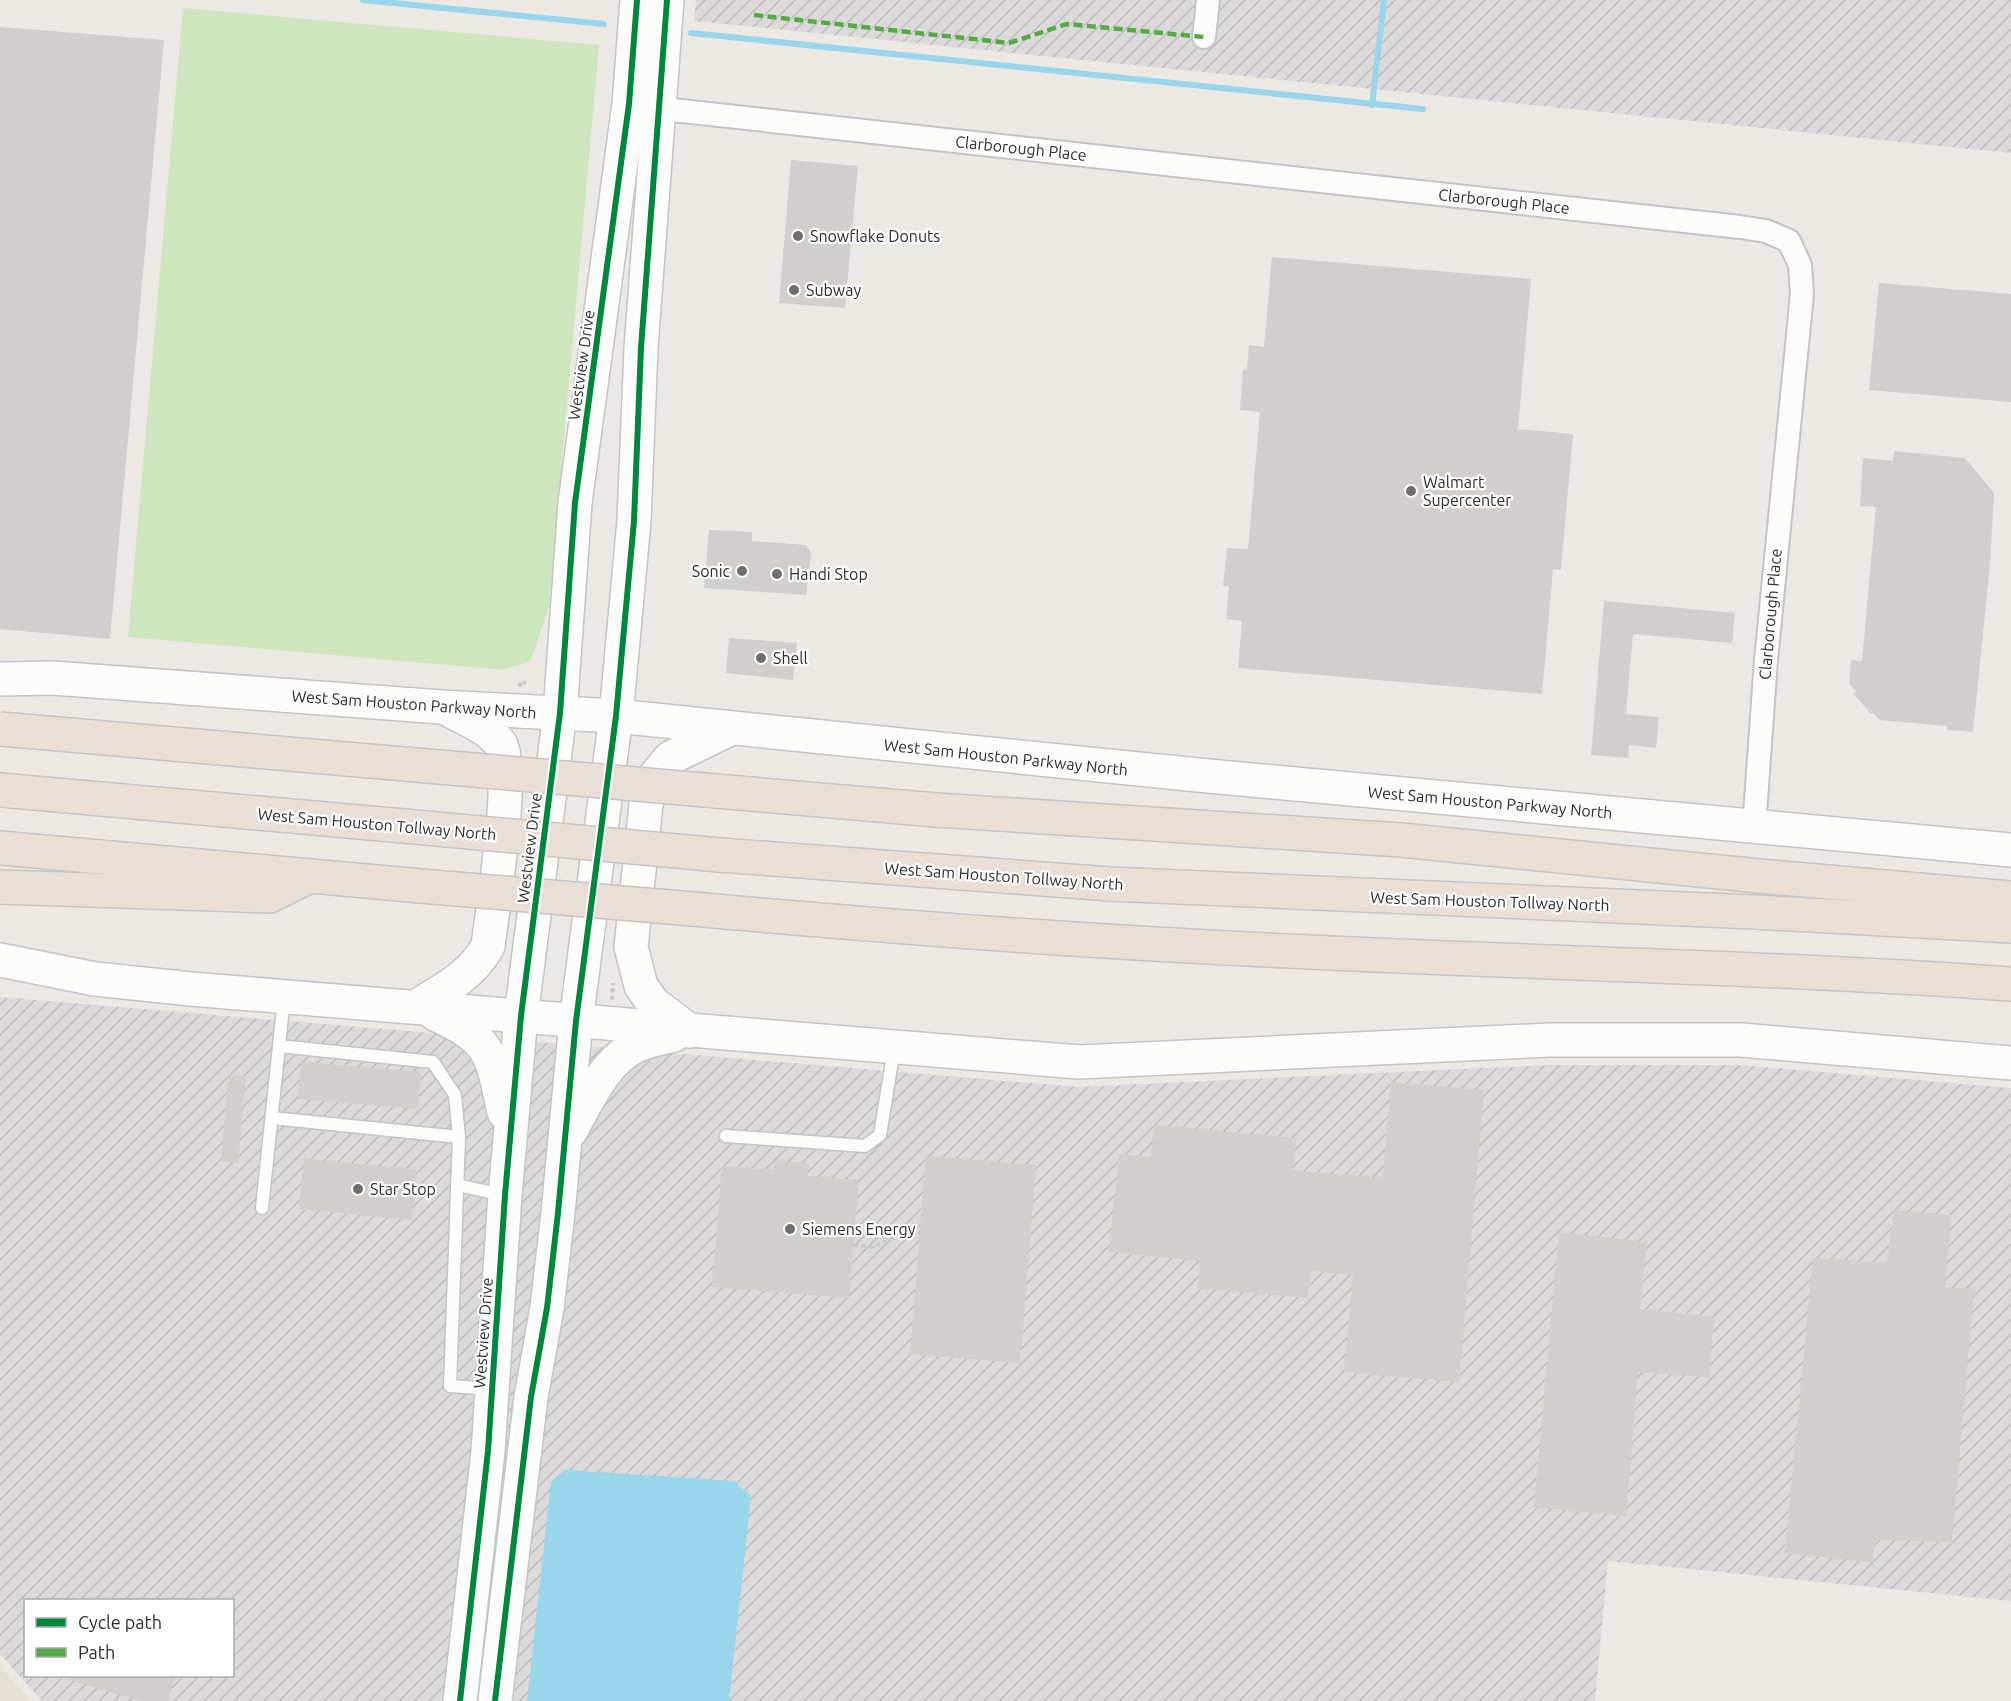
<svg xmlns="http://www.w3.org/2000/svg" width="2011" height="1701" font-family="Ubuntu,sans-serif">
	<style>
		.industrial { fill: url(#industrial-furrows); fill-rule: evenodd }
		.education { fill: #e6e0d3 }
		.grass { fill: #cee6be }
		.water { fill: #99d6ec }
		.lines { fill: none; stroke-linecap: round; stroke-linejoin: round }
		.stream { stroke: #99d6ec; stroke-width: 6 }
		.building { fill: #d1cecb }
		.service-casing { stroke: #c5c4c5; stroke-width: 15 }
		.minor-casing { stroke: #c5c4c5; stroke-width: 26 }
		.secondary-casing { stroke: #c5c4c5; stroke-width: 36 }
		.motorway-casing { stroke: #c6c5c4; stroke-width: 36 }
		.path { stroke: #c9c9c8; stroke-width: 4; stroke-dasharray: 4.5 3; stroke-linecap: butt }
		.service { stroke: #fcfcfb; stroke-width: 12 }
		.minor { stroke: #fcfcfb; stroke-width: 22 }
		.secondary { stroke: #fcfcfb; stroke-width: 33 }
		.motorway { stroke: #eadfd6; stroke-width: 33 }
		.motorway-bridge-casing { stroke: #c6c5c4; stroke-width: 36; stroke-linecap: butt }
		.motorway-bridge { stroke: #eadfd6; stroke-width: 33 }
		.quiet { stroke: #54ab44; stroke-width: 4.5; stroke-dasharray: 9 4.5; stroke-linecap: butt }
		.cycleway-casing { stroke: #fff; stroke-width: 10 }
		.cycleway { stroke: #00873e; stroke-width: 6 }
		.poi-dot { fill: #706f6e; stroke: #fff; stroke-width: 2 }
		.labels { text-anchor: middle; stroke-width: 4.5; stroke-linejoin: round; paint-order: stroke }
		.street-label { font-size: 16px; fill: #2e2e2e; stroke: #fff }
		.poi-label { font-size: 16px; fill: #2e2e2e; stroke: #fff; text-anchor: start }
	</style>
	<defs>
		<pattern id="industrial-furrows" width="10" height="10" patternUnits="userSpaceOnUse" patternTransform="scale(1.5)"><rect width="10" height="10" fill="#dcd9db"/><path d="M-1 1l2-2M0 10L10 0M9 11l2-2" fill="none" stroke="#bdbbbc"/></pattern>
	</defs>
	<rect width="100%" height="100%" fill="#ece8e4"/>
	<!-- industrial -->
	<g class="industrial">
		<path d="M696 0H2011V153L694 21Z"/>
		<path d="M0 997 1079 1087 1550 1065H1740L2011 1088V1601L1608 1561 1595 1701H42L0 1654ZM26 1600H232V1676H26Z"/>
	</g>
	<!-- education -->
	<path class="education" d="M0 1666 31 1701H0Z"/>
	<!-- grass -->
	<path class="grass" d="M183 8 599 45 549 607 531 660 504 670 128 637Z"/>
	<!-- water -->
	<path class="water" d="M565 1470 734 1481 751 1496 729 1701H527L551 1481Z"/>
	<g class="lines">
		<!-- stream -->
		<g class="stream">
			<path d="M363 0 604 24"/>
			<path d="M691 33 1423 109"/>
			<path d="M1372 105 1384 0"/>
		</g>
	</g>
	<!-- building -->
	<g class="building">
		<path d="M0 27 164 40 110 639 0 629Z"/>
		<path d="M791 160 858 166 845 308 779 303Z"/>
		<path d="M1272 257 1531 279 1518 429 1573 434 1561 570 1553 569 1542 694 1238 668 1242 621 1226 619 1229 586H1223L1227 548 1248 549 1260 412 1240 410 1243 369 1247 370 1249 345 1264 347Z"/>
		<path d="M1879 283 2011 294V402L1869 390Z"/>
		<path d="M1894 451 1965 458 1994 493 1990 564 1973 732 1947 730V726L1880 720 1873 713 1871 714 1854 694 1856 691 1849 684 1851 660 1862 661 1876 507 1860 506 1863 458 1893 461Z"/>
		<path d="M709 530 752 532V541L806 545 811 553 806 595 704 588Z"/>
		<path d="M1604 601 1735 613 1732 643 1633 634 1626 714 1659 717 1656 748 1629 745 1628 758 1591 755Z"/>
		<path d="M729 638 797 643 793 680 726 673Z"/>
		<path d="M301 1062 421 1072 418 1109 298 1099Z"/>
		<path d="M229 1074 246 1076 238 1163 221 1161Z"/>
		<path d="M1391 1082 1484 1090 1459 1382 1344 1372 1353 1275 1311 1271 1308 1298 1197 1288 1200 1261 1109 1252 1119 1154 1151 1157 1154 1125 1296 1138 1293 1170 1383 1178Z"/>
		<path d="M926 1156 1036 1165 1020 1363 910 1354Z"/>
		<path d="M304 1159 417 1169 412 1220 299 1209Z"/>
		<path d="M775 1161 809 1163 808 1176 859 1180 849 1298 712 1287 722 1166 774 1170Z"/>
		<path d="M1894 1210 1951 1215 1945 1287 1974 1289 1952 1542 1876 1540 1872 1562 1785 1553 1813 1258 1887 1263Z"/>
		<path d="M1559 1232 1647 1242 1640 1309 1714 1317 1709 1377 1638 1372 1626 1516 1534 1507Z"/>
		<path d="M69 1676H175L168 1701H143L68 1680Z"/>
	</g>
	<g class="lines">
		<!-- service casing -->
		<g class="service-casing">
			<g id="service">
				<path d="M279 1046 433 1062 455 1095 459 1137 450 1386 491 1389"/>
				<path d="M272 1118 459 1137"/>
				<path d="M726 1136 865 1146 880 1135 894 1049"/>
				<path d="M457 1185 503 1195"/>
				<path d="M262 1208 284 998"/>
			</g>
		</g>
		<!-- minor casing -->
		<g class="minor-casing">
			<g id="minor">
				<path d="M1204 37 1208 0"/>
				<path d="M645 107 1740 227 1766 231 1789 241 1800 265 1802 294 1766 660 1754 828"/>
			</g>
		</g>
		<!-- secondary casing -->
		<g class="secondary-casing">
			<g id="secondary">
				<path d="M0 679 53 678 441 707 616 716 1198 775 2011 850"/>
				<path d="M0 960 95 979 191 989 1079 1062 1550 1040H1741L2011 1063"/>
				<path d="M417 1006C445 989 472 975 488 946 492 912 517 762 499 742 486 727 466 719 449 710"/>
				<path d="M435 1014C492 1040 491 1053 504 1112"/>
				<path d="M690 1031 653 1003 641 986 631 947 646 804 656 775 670 758 728 730"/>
				<path d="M570 1132C588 1101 604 1060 638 1045 649 1040 663 1038 674 1035"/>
				<path d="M460 1701 488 1451 505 1195 521 1016 560 713 575 503 629 104 637 0"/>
				<path d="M495 1701 531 1397 547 1308 558 1213 576 1021 616 716 634 521 641 348 667 0"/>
			</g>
		</g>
		<!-- motorway casing -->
		<g class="motorway-casing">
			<g id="motorway">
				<path d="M0 790 426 828"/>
				<path d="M936 810 1401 840 1759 876 2011 898"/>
				<path d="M0 848 421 886"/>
				<path d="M720 855 1110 884 1754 912 2011 926"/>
				<path d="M0 887 270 896 310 876"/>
				<path d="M693 909C891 927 1090 942 1288 951 1529 963 1770 967 2011 984"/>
			</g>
		</g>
		<!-- path -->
		<g class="path">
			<path d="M520 687V682L526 683"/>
			<path d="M612 1000 613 983"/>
			<path d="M854 1245 872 1247 908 1232 920 1233"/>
		</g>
		<!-- service -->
		<use href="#service" class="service"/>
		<!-- minor -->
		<use href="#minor" class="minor"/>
		<!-- secondary -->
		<use href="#secondary" class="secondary"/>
		<!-- motorway -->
		<use href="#motorway" class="motorway"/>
		<!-- motorway-bridge casing -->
		<g class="motorway-bridge-casing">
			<g id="motorway-bridge">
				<path d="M0 729 936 810"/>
				<path d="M426 828 720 855"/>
				<path d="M421 886 693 909"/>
			</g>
		</g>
		<!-- motorway-bridge -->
		<use href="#motorway-bridge" class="motorway-bridge"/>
		<!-- quiet -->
		<path class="quiet" d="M754 15 1009 43 1067 24 1204 37"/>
		<!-- cycleway casing -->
		<g class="cycleway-casing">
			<g id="cycleway">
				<path d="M460 1701 488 1451 505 1195 521 1016 560 713 575 503 629 104 637 0"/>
				<path d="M495 1701 531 1397 547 1308 558 1213 576 1021 616 716 634 521 641 348 667 0"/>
			</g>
		</g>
		<!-- cycleway -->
		<use href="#cycleway" class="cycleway"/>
	</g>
	<!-- markers -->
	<g class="poi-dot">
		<circle cx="798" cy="236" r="6"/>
		<circle cx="794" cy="290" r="6"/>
		<circle cx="1411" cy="491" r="6"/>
		<circle cx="742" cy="571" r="6"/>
		<circle cx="777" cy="574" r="6"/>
		<circle cx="761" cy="658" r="6"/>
		<circle cx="358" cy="1189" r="6"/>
		<circle cx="790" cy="1229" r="6"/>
	</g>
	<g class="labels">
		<!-- street labels -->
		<g class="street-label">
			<text transform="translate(1021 148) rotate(6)" y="6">Clarborough Place</text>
			<text transform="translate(1504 201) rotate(6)" y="6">Clarborough Place</text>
			<text transform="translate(581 365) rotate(-82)" y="6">Westview Drive</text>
			<text transform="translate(1770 614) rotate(-85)" y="6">Clarborough Place</text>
			<text transform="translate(414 704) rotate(4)" y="6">West Sam Houston Parkway North</text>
			<text transform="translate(1006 757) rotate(6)" y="6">West Sam Houston Parkway North</text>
			<text transform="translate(1490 802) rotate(5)" y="6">West Sam Houston Parkway North</text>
			<text transform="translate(377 824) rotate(5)" y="6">West Sam Houston Tollway North</text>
			<text transform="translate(529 848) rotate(-83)" y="6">Westview Drive</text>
			<text transform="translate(1004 876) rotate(4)" y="6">West Sam Houston Tollway North</text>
			<text transform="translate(1490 901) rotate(2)" y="6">West Sam Houston Tollway North</text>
			<text transform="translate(483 1333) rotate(-86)" y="6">Westview Drive</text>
		</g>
		<!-- poi labels -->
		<g class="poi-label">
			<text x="810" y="242">Snowflake Donuts</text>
			<text x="806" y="296">Subway</text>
			<text x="1423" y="488">Walmart<tspan x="1423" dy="18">Supercenter</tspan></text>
			<text x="730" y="577" text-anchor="end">Sonic</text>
			<text x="789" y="580">Handi Stop</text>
			<text x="773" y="664">Shell</text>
			<text x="370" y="1195">Star Stop</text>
			<text x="802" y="1235">Siemens Energy</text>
		</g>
	</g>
	<!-- legend -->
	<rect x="24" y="1599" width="210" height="78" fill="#ffffff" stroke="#ababab" stroke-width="1.5"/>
	<rect x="36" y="1618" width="30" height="9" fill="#00873e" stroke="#ababab" stroke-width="1.5"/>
	<text x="78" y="1629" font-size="18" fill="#2e2e2e">Cycle path</text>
	<rect x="36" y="1648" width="30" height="9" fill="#54ab44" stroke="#ababab" stroke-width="1.5"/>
	<text x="78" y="1659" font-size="18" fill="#2e2e2e">Path</text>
</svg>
